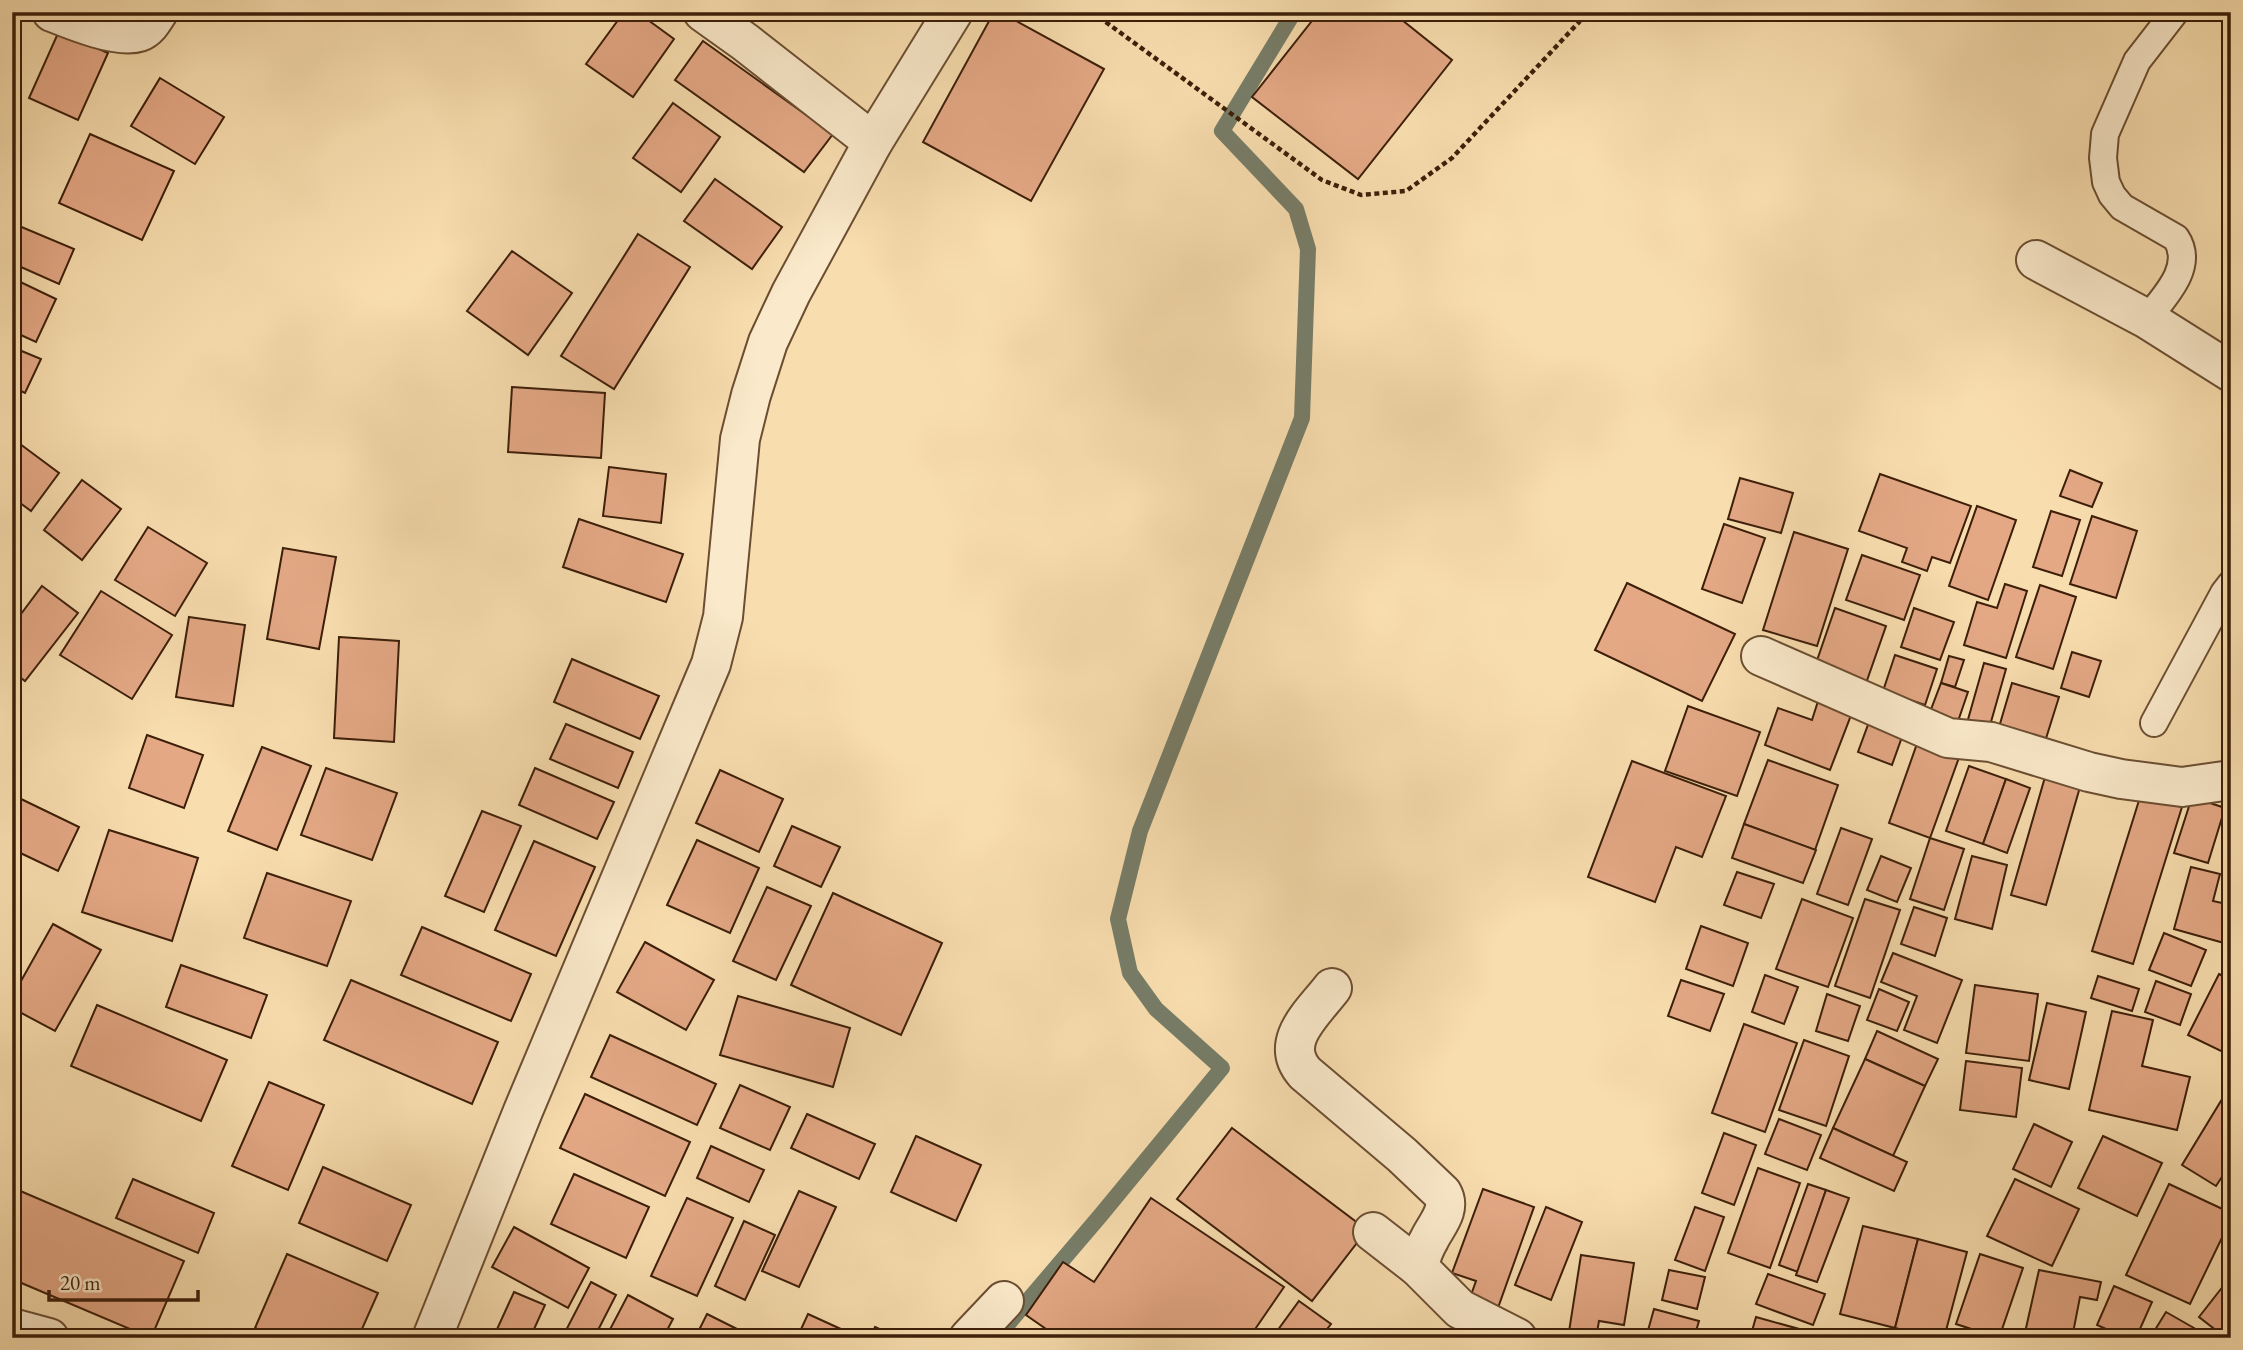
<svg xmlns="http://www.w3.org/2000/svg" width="2243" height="1350" font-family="'EB Garamond',serif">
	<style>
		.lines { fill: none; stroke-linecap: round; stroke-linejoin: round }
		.stream { stroke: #777d68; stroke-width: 16 }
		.building { fill: #e4a885; stroke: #3c1e09; stroke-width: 2 }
		.service-casing { stroke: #6b4e32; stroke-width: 30 }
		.minor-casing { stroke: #6b4e32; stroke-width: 42 }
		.path { stroke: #3c1e09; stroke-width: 4.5; stroke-dasharray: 5 3.5; stroke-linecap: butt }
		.service { stroke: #fae9ca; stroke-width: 26 }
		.minor { stroke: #fae9ca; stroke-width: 38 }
	</style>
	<rect width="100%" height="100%" fill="#f8ddae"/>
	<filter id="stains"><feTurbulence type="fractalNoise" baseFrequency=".00286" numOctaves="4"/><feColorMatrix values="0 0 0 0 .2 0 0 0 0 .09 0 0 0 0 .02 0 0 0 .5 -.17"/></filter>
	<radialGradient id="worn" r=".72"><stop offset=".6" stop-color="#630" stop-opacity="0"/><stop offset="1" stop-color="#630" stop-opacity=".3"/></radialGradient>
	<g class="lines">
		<!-- stream -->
		<path class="stream" d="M996 1338 1100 1216 1222 1068 1156 1009 1130 973 1118 919 1140 831 1302 418 1308 249 1296 209 1222 131 1294 12"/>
	</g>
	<!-- building -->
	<g class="building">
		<path d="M624 12H637L674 39 633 97 586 64Z"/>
		<path d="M994 12H1000L1104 69 1031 201 923 142Z"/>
		<path d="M1319 12H1392L1452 60 1358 179 1252 97Z"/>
		<path d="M59 31 108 53 78 120 29 98Z"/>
		<path d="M703 41 833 134 804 172 675 80Z"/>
		<path d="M160 78 224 117 195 164 131 126Z"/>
		<path d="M673 103 720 137 681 192 633 158Z"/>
		<path d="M90 134 174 171 142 240 59 203Z"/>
		<path d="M715 179 782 227 752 269 684 221Z"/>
		<path d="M12 223 74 249 59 284 12 263Z"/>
		<path d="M638 234 690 267 614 389 561 356Z"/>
		<path d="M512 251 572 293 528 355 467 311Z"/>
		<path d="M12 278 56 299 36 342 12 331Z"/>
		<path d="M12 347 41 359 25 393 12 387Z"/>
		<path d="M512 387 605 393 601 458 508 452Z"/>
		<path d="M12 438 59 473 31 511 12 497Z"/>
		<path d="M609 467 666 474 661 523 603 516Z"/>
		<path d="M2070 470 2102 483 2092 507 2060 496Z"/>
		<path d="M1880 474 1971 506 1950 563 1932 557 1927 571 1902 562 1907 548 1859 531Z"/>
		<path d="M1740 478 1793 493 1781 533 1728 519Z"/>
		<path d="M82 480 121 509 82 560 44 530Z"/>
		<path d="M1977 506 2016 520 1988 600 1949 586Z"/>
		<path d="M2051 511 2080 520 2062 576 2033 567Z"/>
		<path d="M2092 516 2137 531 2116 598 2070 584Z"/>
		<path d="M579 519 683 554 666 602 563 567Z"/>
		<path d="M1724 524 1765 538 1742 603 1702 589Z"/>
		<path d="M148 527 207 563 175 616 115 580Z"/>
		<path d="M1794 532 1848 549 1817 646 1763 630Z"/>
		<path d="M283 548 336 557 319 649 267 639Z"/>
		<path d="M1862 555 1920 575 1904 620 1846 600Z"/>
		<path d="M1627 583 1735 634 1702 701 1595 650Z"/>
		<path d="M2005 584 2027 591 2006 658 1964 645 1977 602 1997 608Z"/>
		<path d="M2040 585 2076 597 2053 669 2016 657Z"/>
		<path d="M42 586 78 613 25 681 12 671V626Z"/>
		<path d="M101 591 172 635 132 699 60 655Z"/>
		<path d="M1835 608 1886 626 1864 689 1813 672Z"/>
		<path d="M1914 608 1954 622 1940 660 1901 647Z"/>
		<path d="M189 617 245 625 233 706 176 697Z"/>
		<path d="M339 637 399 641 394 742 334 738Z"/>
		<path d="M2072 652 2101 661 2089 697 2061 688Z"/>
		<path d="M1895 655 1937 669 1925 705 1883 691Z"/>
		<path d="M1949 656 1964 660 1955 687 1941 683Z"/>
		<path d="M572 659 659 696 640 739 554 702Z"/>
		<path d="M1984 663 2006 669 1989 729 1967 723Z"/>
		<path d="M1941 683 1968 692 1955 730 1927 720Z"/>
		<path d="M2012 683 2059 697 2043 748 1997 734Z"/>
		<path d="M1819 698 1853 710 1830 770 1765 745 1778 708 1812 720Z"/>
		<path d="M1688 706 1760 732 1737 796 1665 771Z"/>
		<path d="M1869 722 1903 734 1892 765 1858 752Z"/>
		<path d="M566 724 633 752 618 788 550 759Z"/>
		<path d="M147 735 203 755 184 808 129 788Z"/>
		<path d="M1919 738 1961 752 1930 838 1889 823Z"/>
		<path d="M262 747 311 766 277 850 228 831Z"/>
		<path d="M1768 760 1838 785 1815 850 1744 824Z"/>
		<path d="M1632 761 1726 796 1702 857 1676 847 1655 902 1588 877Z"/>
		<path d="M1969 766 2006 779 1983 844 1946 831Z"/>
		<path d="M326 768 397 793 372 860 301 835Z"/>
		<path d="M535 768 614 802 597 839 519 805Z"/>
		<path d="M720 770 783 799 759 852 696 823Z"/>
		<path d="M2045 777 2080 787 2046 905 2011 895Z"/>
		<path d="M2006 779 2030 788 2007 853 1983 844Z"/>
		<path d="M2141 794 2182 807 2133 964 2092 951Z"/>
		<path d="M2192 797 2225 808 2208 863 2174 853Z"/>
		<path d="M19 798 79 827 58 871 12 849V811Z"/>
		<path d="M482 811 521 826 484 912 445 896Z"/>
		<path d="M1744 824 1816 850 1803 883 1732 858Z"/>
		<path d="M792 826 840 847 821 887 774 866Z"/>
		<path d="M1841 828 1872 839 1848 905 1817 894Z"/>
		<path d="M109 830 198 858 172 941 82 912Z"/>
		<path d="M1930 838 1964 849 1944 910 1910 899Z"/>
		<path d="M697 840 759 868 730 933 667 905Z"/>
		<path d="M534 841 595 867 556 956 495 930Z"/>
		<path d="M1881 856 1911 868 1897 902 1867 890Z"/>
		<path d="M1972 856 2007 865 1992 929 1955 919Z"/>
		<path d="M2191 867 2220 874 2213 901 2231 905V919L2224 943 2174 929Z"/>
		<path d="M1737 872 1774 884 1761 918 1724 905Z"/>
		<path d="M267 873 351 901 327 966 244 938Z"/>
		<path d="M767 887 811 906 776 980 733 961Z"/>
		<path d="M833 893 942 943 901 1035 791 985Z"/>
		<path d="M1802 899 1853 918 1828 987 1776 969Z"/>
		<path d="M1865 899 1900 910 1870 998 1835 986Z"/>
		<path d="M1914 907 1947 918 1935 956 1901 944Z"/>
		<path d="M53 924 101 950 55 1031 12 1008V997Z"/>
		<path d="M1701 926 1748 943 1733 986 1686 969Z"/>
		<path d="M422 927 531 974 511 1021 401 975Z"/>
		<path d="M2164 933 2206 950 2191 986 2149 970Z"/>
		<path d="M645 942 714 980 686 1030 617 992Z"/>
		<path d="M1893 953 1962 980 1937 1043 1904 1030 1917 996 1881 982Z"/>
		<path d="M181 965 267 995 251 1038 166 1007Z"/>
		<path d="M2219 974 2231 980V1035L2223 1052 2188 1035Z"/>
		<path d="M1765 975 1798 987 1784 1024 1752 1012Z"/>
		<path d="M2098 976 2139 989 2132 1011 2091 998Z"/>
		<path d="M351 980 498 1042 472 1104 324 1040Z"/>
		<path d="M1681 980 1724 994 1710 1031 1668 1016Z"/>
		<path d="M2156 981 2191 994 2180 1025 2145 1012Z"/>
		<path d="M1975 985 2038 994 2029 1061 1966 1053Z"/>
		<path d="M1879 989 1909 1002 1897 1031 1867 1020Z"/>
		<path d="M1827 994 1860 1006 1848 1041 1816 1031Z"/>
		<path d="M738 996 850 1028 833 1087 720 1055Z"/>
		<path d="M2047 1003 2086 1012 2069 1089 2029 1080Z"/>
		<path d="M97 1005 227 1060 201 1121 71 1066Z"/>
		<path d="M2112 1011 2153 1020 2142 1066 2190 1077 2177 1130 2089 1110Z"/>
		<path d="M1744 1024 1797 1043 1765 1132 1712 1113Z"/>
		<path d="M1877 1031 1938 1059 1925 1086 1865 1059Z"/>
		<path d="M610 1035 716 1084 697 1125 591 1077Z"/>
		<path d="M1804 1040 1849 1056 1826 1126 1779 1110Z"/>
		<path d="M1865 1059 1925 1086 1893 1156 1833 1128Z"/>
		<path d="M1966 1061 2022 1068 2016 1117 1960 1110Z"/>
		<path d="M269 1082 324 1105 288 1190 232 1166Z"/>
		<path d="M740 1085 790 1107 770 1150 720 1128Z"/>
		<path d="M2227 1091 2231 1094V1163L2216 1186 2182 1165Z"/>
		<path d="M585 1094 690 1142 665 1196 560 1148Z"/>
		<path d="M807 1114 875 1144 859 1179 791 1148Z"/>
		<path d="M1779 1119 1821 1135 1807 1170 1765 1154Z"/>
		<path d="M2034 1124 2072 1142 2051 1187 2013 1169Z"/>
		<path d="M1232 1128 1367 1230 1312 1301 1177 1199Z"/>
		<path d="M1833 1128 1907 1162 1894 1191 1820 1158Z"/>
		<path d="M1724 1133 1756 1145 1734 1205 1702 1193Z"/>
		<path d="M916 1136 981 1165 956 1221 891 1192Z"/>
		<path d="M2103 1136 2162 1163 2137 1216 2078 1188Z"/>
		<path d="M711 1146 764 1170 749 1202 697 1178Z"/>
		<path d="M323 1167 411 1205 387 1261 299 1223Z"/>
		<path d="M1758 1168 1800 1183 1770 1268 1728 1253Z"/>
		<path d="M574 1174 649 1207 626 1258 551 1224Z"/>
		<path d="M133 1179 214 1213 198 1253 116 1218Z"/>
		<path d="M2015 1179 2079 1209 2052 1266 1987 1236Z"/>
		<path d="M1808 1184 1826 1190 1798 1272 1779 1265Z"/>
		<path d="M2169 1184 2231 1213V1219L2190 1304 2126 1275Z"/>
		<path d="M1483 1189 1534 1207 1494 1319 1466 1309 1476 1281 1452 1273Z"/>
		<path d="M18 1190 184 1261 151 1338 12 1279V1204Z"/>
		<path d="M1826 1190 1849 1198 1817 1282 1796 1275Z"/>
		<path d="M799 1191 836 1207 799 1287 762 1271Z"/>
		<path d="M687 1198 733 1218 697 1296 651 1276Z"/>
		<path d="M1151 1198 1284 1287 1249 1338H1059L1026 1315 1063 1262 1094 1282Z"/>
		<path d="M1546 1207 1582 1222 1551 1300 1515 1285Z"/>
		<path d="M1695 1207 1724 1217 1705 1271 1675 1260Z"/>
		<path d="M744 1221 775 1235 745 1300 715 1286Z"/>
		<path d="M1863 1226 1918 1239 1895 1328 1840 1314Z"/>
		<path d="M514 1227 589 1268 568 1308 492 1267Z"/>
		<path d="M1918 1239 1967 1252 1944 1338H1936L1895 1328Z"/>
		<path d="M287 1254 378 1293 358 1338H277L255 1328Z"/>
		<path d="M1980 1254 2023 1268 1999 1338 1956 1324Z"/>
		<path d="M1581 1255 1634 1263 1624 1325 1599 1321 1596 1338H1568Z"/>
		<path d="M1669 1270 1705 1277 1697 1309 1662 1300Z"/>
		<path d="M2039 1270 2101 1282 2097 1300 2080 1297 2072 1338 2024 1337Z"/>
		<path d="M1768 1274 1825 1294 1813 1325 1756 1304Z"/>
		<path d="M591 1282 616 1295 594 1338H562Z"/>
		<path d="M2224 1285 2231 1290V1338H2226L2199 1317Z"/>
		<path d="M2114 1286 2152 1302 2136 1338H2126L2097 1325Z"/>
		<path d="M514 1292 545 1305 530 1338H493Z"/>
		<path d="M628 1295 673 1319 663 1338 606 1337Z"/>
		<path d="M1299 1301 1331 1324 1320 1338H1272Z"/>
		<path d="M1654 1309 1699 1321 1694 1338H1661L1647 1334Z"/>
		<path d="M2166 1312 2194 1328 2188 1338H2150Z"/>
		<path d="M707 1314 755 1338H695Z"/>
		<path d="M808 1314 854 1335 852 1338H797Z"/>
		<path d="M1756 1317 1810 1332 1808 1338H1750Z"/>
		<path d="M875 1327 899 1338H870Z"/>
	</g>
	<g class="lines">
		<!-- service casing -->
		<g class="service-casing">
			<g id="service">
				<path d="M2147 319C2164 297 2195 267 2176 238L2122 207 2112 195 2106 182 2103 158 2105 134 2137 61 2175 12"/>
				<path d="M2154 723 2224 593 2231 584"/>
			</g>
		</g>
		<!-- minor casing -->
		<g class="minor-casing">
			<g id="minor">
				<path d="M52 12C72 20 118 39 139 32 148 29 153 20 158 12"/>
				<path d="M703 12 745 42 873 142"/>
				<path d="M2036 260 2147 319 2231 372"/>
				<path d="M1761 656 1948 738 1991 742 2089 772 2121 779 2182 787 2231 780"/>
				<path d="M1332 988C1312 1014 1278 1042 1305 1073L1402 1155 1442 1193C1452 1210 1436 1225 1429 1240 1424 1248 1421 1258 1418 1267"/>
				<path d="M1373 1232 1418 1267 1460 1309 1517 1338"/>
				<path d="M12 1328 49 1338"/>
				<path d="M432 1338 523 1111 711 664 723 617 740 439 751 395 768 342 791 293 873 142 953 12"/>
				<path d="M969 1338 1004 1301"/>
			</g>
		</g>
		<!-- path -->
		<path class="path" d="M1092 12 1322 180 1361 195 1406 191 1452 158 1580 21"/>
		<!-- service -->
		<use href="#service" class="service"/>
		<!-- minor -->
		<use href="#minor" class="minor"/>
	</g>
	<!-- margin -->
	<rect width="2243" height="1350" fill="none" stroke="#f8ddae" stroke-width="42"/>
	<rect x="14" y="14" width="2215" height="1322" fill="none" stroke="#3c1e09" stroke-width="3.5"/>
	<rect x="21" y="21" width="2201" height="1308" fill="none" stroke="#3c1e09" stroke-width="2"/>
	<!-- scale -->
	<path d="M49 1290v10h149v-10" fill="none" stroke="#3c1e09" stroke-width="3.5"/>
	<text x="60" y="1290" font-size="21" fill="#3c1e09" stroke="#fae9ca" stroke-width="5" paint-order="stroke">20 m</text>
	<rect width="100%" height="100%" filter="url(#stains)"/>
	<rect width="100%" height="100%" fill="url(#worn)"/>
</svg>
